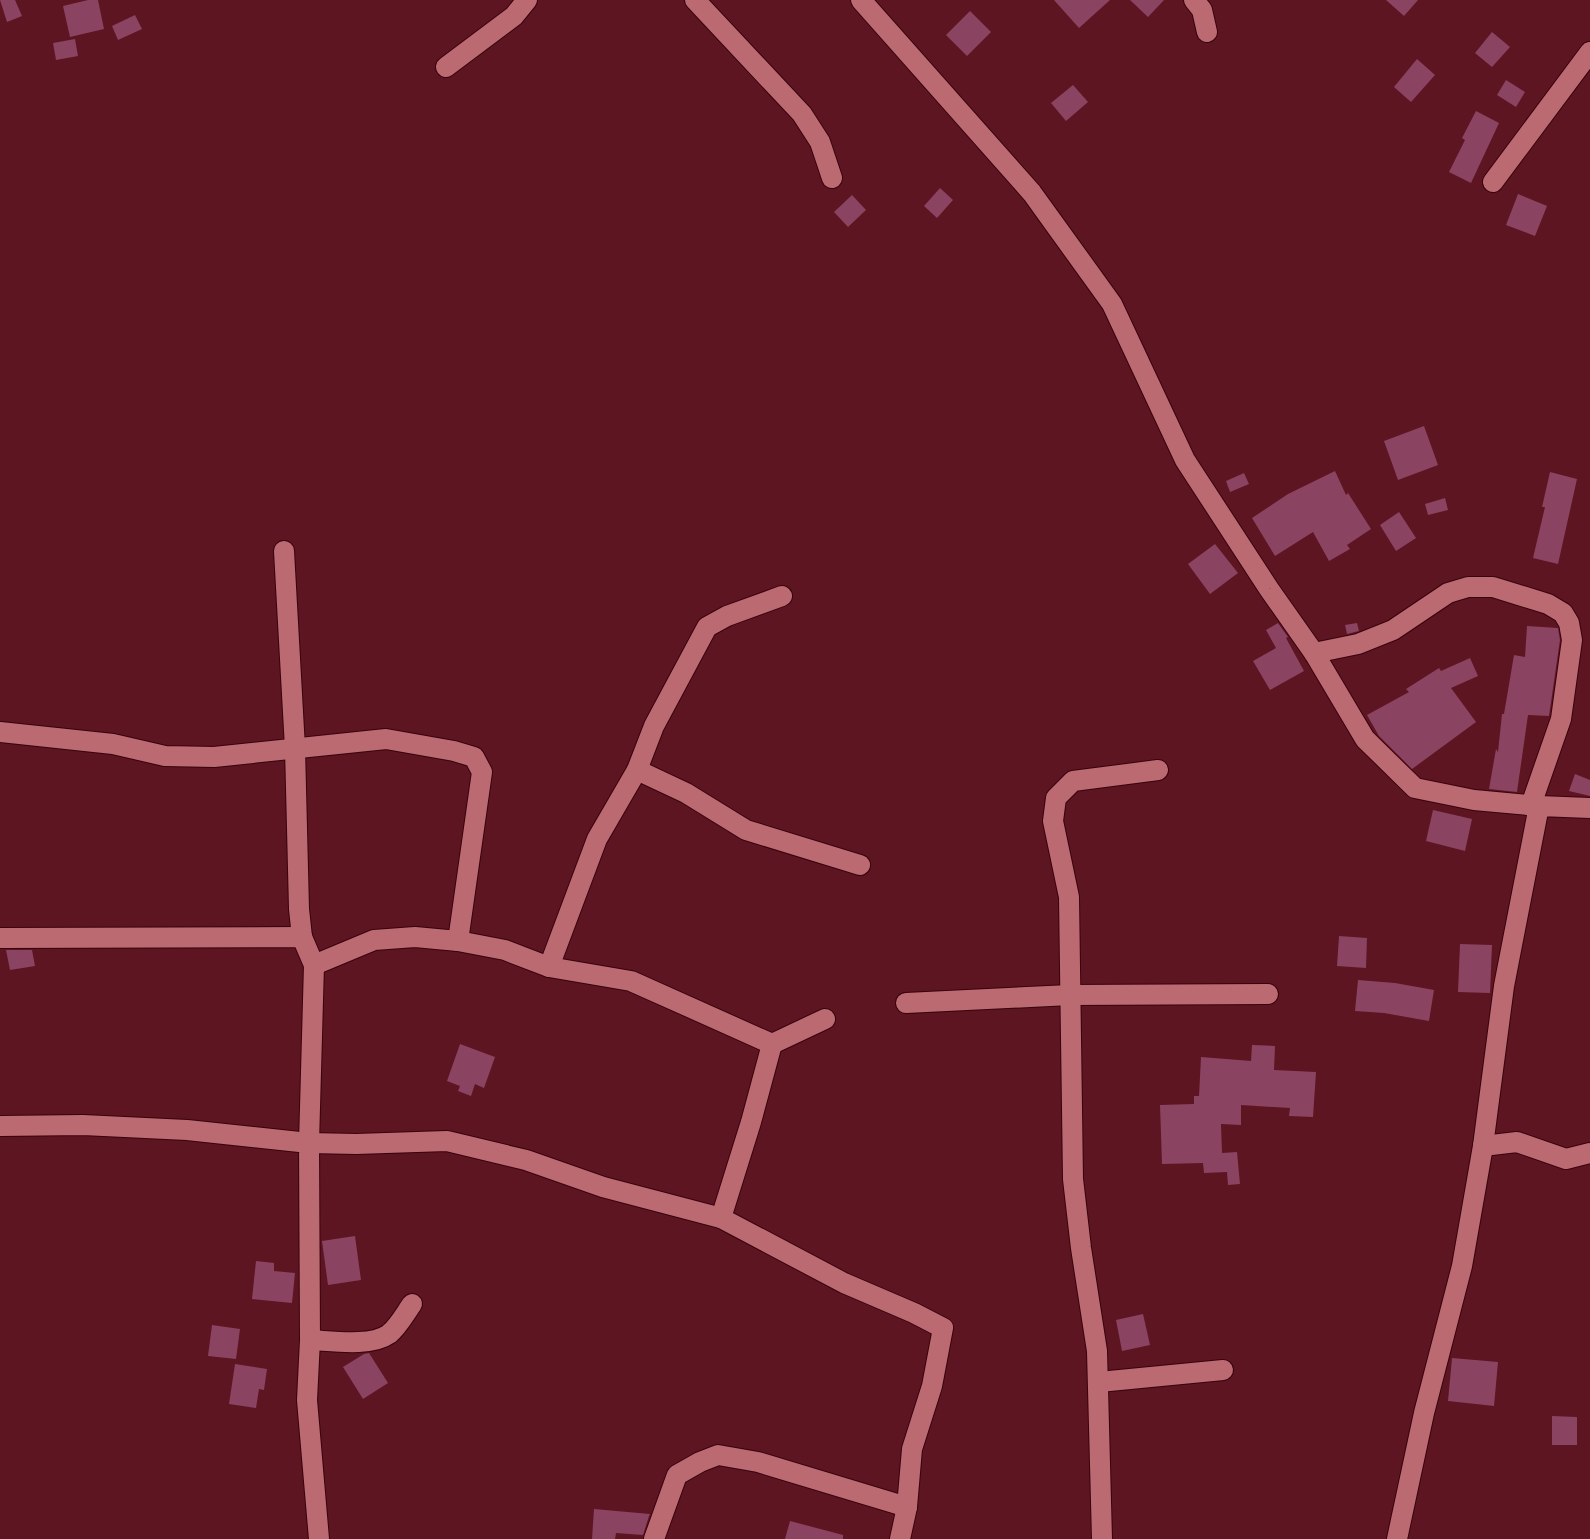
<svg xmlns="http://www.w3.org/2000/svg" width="1590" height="1539" font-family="Inter,sans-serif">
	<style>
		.building { fill: #8b4362 }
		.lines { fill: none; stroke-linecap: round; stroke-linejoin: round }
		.minor-casing { stroke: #38030e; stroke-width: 22 }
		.minor { stroke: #bb6a71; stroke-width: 20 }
	</style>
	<rect width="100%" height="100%" fill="#5d1522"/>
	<!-- building -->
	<g class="building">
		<path d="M0 0H15L22 16 7 22Z"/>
		<path d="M88 0H98L104 29 70 37 63 6Z"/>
		<path d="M1054 0H1110L1079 28Z"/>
		<path d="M1130 0H1164L1148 17Z"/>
		<path d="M1386 0H1418L1404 16Z"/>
		<path d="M970 11 991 32 967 56 946 35Z"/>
		<path d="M135 15 142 29 118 40 112 26Z"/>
		<path d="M1492 32 1510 47 1492 67 1475 53Z"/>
		<path d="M75 39 78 56 56 60 53 43Z"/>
		<path d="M1417 59 1435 75 1411 102 1394 87Z"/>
		<path d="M1506 80 1525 92 1516 107 1497 95Z"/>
		<path d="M1073 85 1088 102 1066 121 1051 103Z"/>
		<path d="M1476 111 1499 123 1471 183 1449 172 1465 140 1462 138Z"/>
		<path d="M940 188 953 200 937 218 924 206Z"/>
		<path d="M1518 194 1547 206 1535 236 1506 225Z"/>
		<path d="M852 195 866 210 848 227 834 212Z"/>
		<path d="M1424 426 1438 465 1398 480 1384 441Z"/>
		<path d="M1335 471 1346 495 1348 493 1371 529 1347 545 1350 549 1329 561 1313 532 1275 556 1252 518 1288 494Z"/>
		<path d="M1550 472 1577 479 1558 564 1533 558 1545 507H1542Z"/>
		<path d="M1244 473 1249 484 1230 492 1226 481Z"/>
		<path d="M1445 498 1448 510 1428 515 1425 504Z"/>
		<path d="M1399 512 1416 538 1396 551 1380 525Z"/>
		<path d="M1215 544 1238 573 1210 594 1188 564Z"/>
		<path d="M1278 623 1288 637 1286 638 1304 671 1270 690 1253 661 1276 648 1266 630Z"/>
		<path d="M1357 623 1359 631 1347 634 1345 625Z"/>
		<path d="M1527 626 1558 628 1560 640 1549 716 1528 715 1517 792 1489 789 1496 749 1498 752 1502 714H1504L1514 655 1525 657Z"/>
		<path d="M1470 658 1478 676 1451 688 1476 722 1412 769 1379 736 1367 715 1409 692 1406 689 1439 668 1441 671Z"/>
		<path d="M1575 774 1590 780V796L1569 791Z"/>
		<path d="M1433 810 1472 819 1465 851 1426 841Z"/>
		<path d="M1339 936 1367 938 1366 968 1337 966Z"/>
		<path d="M1460 944 1492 945 1490 993 1458 992Z"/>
		<path d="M6 950H32L35 966 10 970Z"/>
		<path d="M1358 980 1395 983 1434 990 1429 1021 1384 1013 1355 1011Z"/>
		<path d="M460 1044 495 1057 484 1088 475 1084 471 1096 458 1091 460 1086 447 1081Z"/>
		<path d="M1252 1045 1275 1046 1274 1070 1316 1072 1313 1117 1289 1116 1290 1108 1241 1105V1125L1221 1124 1222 1153 1237 1152 1240 1184 1228 1185 1227 1172 1204 1173 1203 1163 1162 1164 1160 1105 1194 1104V1096H1199L1201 1057 1251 1061Z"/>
		<path d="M355 1236 361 1280 328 1285 322 1241Z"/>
		<path d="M256 1261 274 1263V1271L295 1273 292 1303 252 1299Z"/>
		<path d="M1143 1314 1150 1345 1122 1351 1116 1320Z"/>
		<path d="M212 1325 240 1329 236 1359 208 1356Z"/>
		<path d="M369 1353 388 1383 363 1399 343 1367 364 1354Z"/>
		<path d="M1452 1358 1498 1362 1494 1406 1448 1401Z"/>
		<path d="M235 1364 267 1369 264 1390 259 1389 256 1408 229 1404Z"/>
		<path d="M1552 1416 1577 1417V1445H1552Z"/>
		<path d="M594 1509 650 1514 649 1516 643 1535 616 1533 615 1539H592Z"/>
		<path d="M790 1521 843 1535V1539H785Z"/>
	</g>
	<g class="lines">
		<!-- minor casing -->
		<g class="minor-casing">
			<g id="minor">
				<path d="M695 0 802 114 820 142 832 178"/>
				<path d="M861 0 1032 193 1112 304 1185 460 1269 589 1314 653 1365 739 1415 788 1474 800 1539 806"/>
				<path d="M1194 0 1202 10 1207 32"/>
				<path d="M446 67 514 16 527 0"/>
				<path d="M1493 182 1590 52"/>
				<path d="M284 551 295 748 299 909 302 937"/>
				<path d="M1314 653 1358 644 1393 630 1448 593 1468 587H1493L1548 604 1563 613 1569 623 1572 640 1561 719 1531 805"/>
				<path d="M0 732 113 744 165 756 214 757 386 739 454 751 474 757 482 772 458 941"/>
				<path d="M637 770 686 793 746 830 860 865"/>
				<path d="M0 938 302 937 314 965 309 1143 356 1144 447 1141 526 1160 603 1187 721 1218 844 1283 914 1313 943 1328 932 1386 912 1449 907 1507 900 1539"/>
				<path d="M314 965 374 940 415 937 458 941 505 950 549 967 631 981 772 1044 825 1019"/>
				<path d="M549 967 597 839 637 770 654 726 707 627 727 616 782 596"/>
				<path d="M906 1003 1070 995 1268 994"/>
				<path d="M0 1126 83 1125 187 1130 309 1143 310 1340 307 1400 319 1539"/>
				<path d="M1483 1146 1517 1142 1566 1159 1590 1153"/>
				<path d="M721 1218 751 1122 772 1044"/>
				<path d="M310 1340C332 1341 371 1347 389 1334 398 1327 405 1314 412 1304"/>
				<path d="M1099 1382 1223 1370"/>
				<path d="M654 1539 677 1475 700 1462 718 1455 758 1462 907 1507"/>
				<path d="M1102 1539 1097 1351 1081 1248 1073 1179 1069 897 1053 821 1056 798 1073 781 1158 770"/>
				<path d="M1397 1539 1424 1413 1462 1266 1483 1146 1504 986 1539 806 1590 808"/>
			</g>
		</g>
		<!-- minor -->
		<use href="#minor" class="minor"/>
	</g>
</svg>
